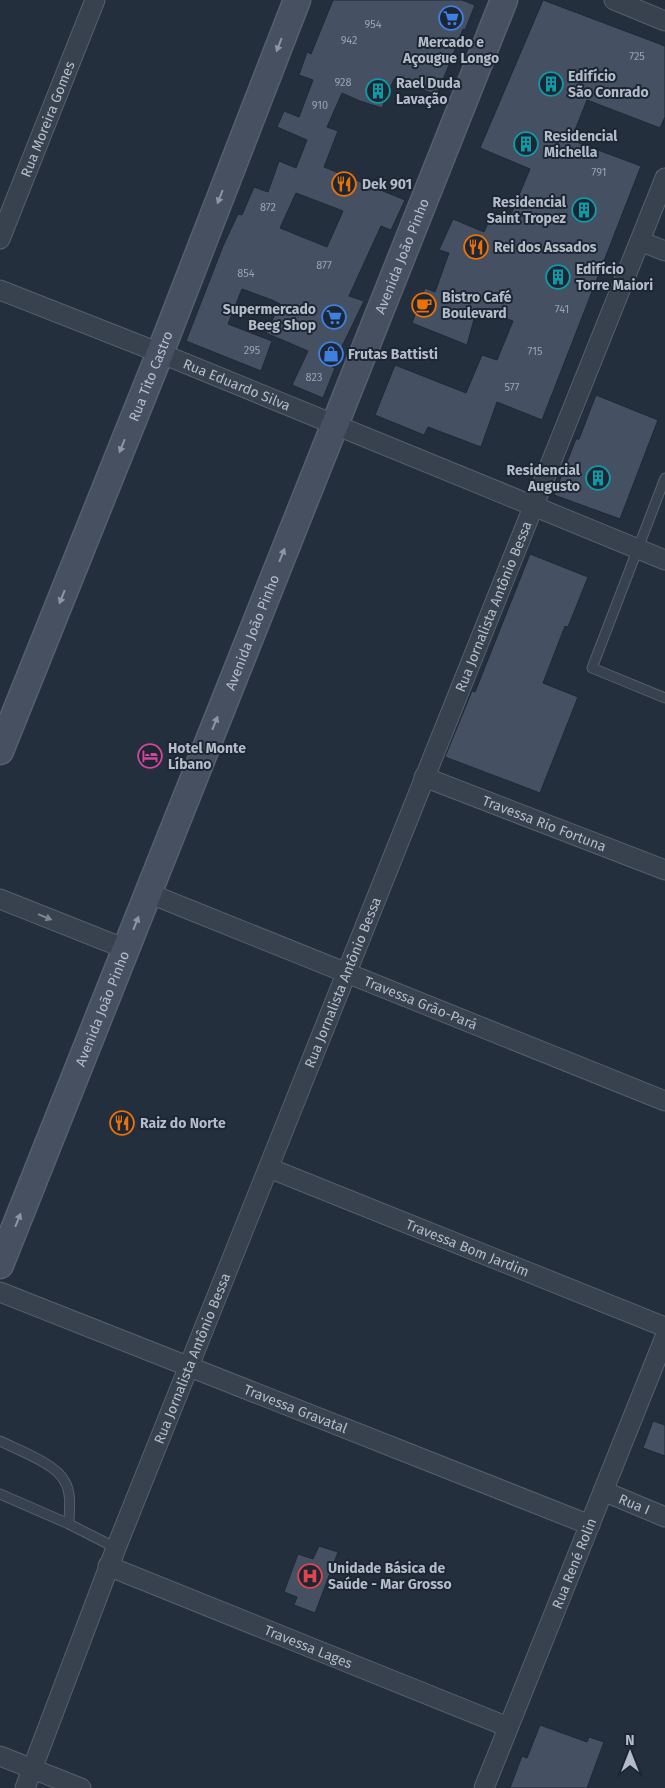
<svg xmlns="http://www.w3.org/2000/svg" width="665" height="1788" font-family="'Fira Sans',sans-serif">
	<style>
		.building { fill: #455162; stroke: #1f2835; fill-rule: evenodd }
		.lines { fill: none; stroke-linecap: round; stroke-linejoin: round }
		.lane-casing { stroke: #565f6c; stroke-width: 11 }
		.street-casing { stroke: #565f6c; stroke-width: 21 }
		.secondary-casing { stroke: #565f6c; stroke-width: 29 }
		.lane { stroke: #38414e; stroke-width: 9 }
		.street { stroke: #38414e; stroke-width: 19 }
		.secondary { stroke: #465061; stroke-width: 26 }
		.oneway { fill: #8e96a5 }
		.oneway2 { fill: #7c8592 }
		.labels { text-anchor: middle; stroke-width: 4; stroke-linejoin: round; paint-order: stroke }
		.number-label { font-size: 11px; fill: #98a1af }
		.poi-label { font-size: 14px; font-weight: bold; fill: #b4bcc9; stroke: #1d2633; text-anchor: start }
		.street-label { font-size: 14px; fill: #b4bcc9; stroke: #1d2633 }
	</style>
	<rect width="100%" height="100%" fill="#242f3e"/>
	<!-- building -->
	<g class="building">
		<path d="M333 0H462L475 5 465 30 463 29 437 95 394 79 382 108 360 101 342 93 327 127 338 131 324 167 405 200 391 230 381 226 349 296 364 301 332 367 335 368 323 398 292 385 308 351 266 333 280 304 272 300 242 289 228 324 272 341 261 371 186 341 223 246 238 214 242 215 254 187 268 192 279 161 296 168 307 140 277 127 284 111 299 117 313 80 299 75 307 52 311 54ZM296 193 343 211 327 247 280 228Z"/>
		<path d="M543 0 665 46V117L660 128 587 100 571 140 641 166 542 420 497 402 481 447 428 427 424 435 375 415 395 365 466 393 482 355 497 360 513 321 477 308 467 345 412 323 425 288 435 292 449 253 439 250 453 219 484 232 493 212 509 219 530 169 480 148Z"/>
		<path d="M596 395 658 420 620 519 554 495 576 439H579Z"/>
		<path d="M530 554 588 577 568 627 565 626 543 683 578 697 540 793 445 757 472 691 475 692Z"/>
		<path d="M653 1421 665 1425V1456L643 1448Z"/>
		<path d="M319 1546 338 1552 315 1613 294 1605 297 1597 284 1592 298 1554 313 1559Z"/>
		<path d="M540 1725 587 1742 589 1737 604 1742 587 1788H510L522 1756 527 1758Z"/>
	</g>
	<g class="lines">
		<!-- lane casing -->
		<g class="lane-casing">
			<g id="lane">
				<path d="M665 478 592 668 665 698"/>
				<path d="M0 1441C18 1450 57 1464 65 1482 72 1494 69 1511 69 1524"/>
				<path d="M0 1494 69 1524 116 1548"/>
			</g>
		</g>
		<!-- street casing -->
		<g class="street-casing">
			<g id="street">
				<path d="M614 0 665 21"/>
				<path id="s1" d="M0 239 95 0"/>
				<path d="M640 241 665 251"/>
				<path id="s2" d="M0 290 160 353 665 560"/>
				<path id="s3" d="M424 777 665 870"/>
				<path id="s4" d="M148 893 665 1101"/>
				<path d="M0 899 126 949"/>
				<path id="s5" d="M269 1168 665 1327"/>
				<path id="s6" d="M0 1292 590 1525"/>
				<path id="s7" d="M603 1491 665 1517"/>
				<path id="s8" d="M108 1566 508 1727"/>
				<path d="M0 1756 81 1788"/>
				<path id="s9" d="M25 1788 116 1548 665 178"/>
				<path id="s10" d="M484 1788 665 1337"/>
			</g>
		</g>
		<!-- secondary casing -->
		<g class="secondary-casing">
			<g id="secondary">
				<path id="s11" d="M0 751 160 353 297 0"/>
				<path id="s12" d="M0 1265 504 0"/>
			</g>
		</g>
		<!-- lane -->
		<use href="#lane" class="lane"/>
		<!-- street -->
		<use href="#street" class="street"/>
		<!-- secondary -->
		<use href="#secondary" class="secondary"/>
	</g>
	<!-- one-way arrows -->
	<defs><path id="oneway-solid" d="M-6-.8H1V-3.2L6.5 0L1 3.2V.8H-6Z" transform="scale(1.25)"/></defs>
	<g class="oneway">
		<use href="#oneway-solid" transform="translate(279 45) rotate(111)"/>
		<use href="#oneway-solid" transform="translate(220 197) rotate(111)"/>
		<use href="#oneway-solid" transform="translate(122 446) rotate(112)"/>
		<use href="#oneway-solid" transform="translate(282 555) rotate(-68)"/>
		<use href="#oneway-solid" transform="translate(62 597) rotate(112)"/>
		<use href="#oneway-solid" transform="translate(215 723) rotate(-68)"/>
		<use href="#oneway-solid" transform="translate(136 923) rotate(-68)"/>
		<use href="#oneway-solid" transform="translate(18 1220) rotate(-68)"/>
	</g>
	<use class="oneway2" href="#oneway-solid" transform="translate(45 917) rotate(22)"/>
	<!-- icons -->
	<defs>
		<g id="supermarket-ring" transform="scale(1.25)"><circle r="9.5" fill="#1d2633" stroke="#3f7fe0" stroke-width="1.5"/><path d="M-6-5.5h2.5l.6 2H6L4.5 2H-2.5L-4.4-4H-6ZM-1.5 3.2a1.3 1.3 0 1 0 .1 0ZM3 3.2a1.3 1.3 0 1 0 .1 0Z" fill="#3f7fe0"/></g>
		<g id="building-ring" transform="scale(1.25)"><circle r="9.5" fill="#1d2633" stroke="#0f9aa8" stroke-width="1.5"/><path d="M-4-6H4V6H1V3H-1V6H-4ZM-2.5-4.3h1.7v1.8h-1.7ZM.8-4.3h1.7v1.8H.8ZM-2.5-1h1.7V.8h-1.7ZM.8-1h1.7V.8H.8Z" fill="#0f9aa8"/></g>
		<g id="restaurant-ring" transform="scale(1.25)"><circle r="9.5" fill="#1d2633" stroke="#e8710a" stroke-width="1.5"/><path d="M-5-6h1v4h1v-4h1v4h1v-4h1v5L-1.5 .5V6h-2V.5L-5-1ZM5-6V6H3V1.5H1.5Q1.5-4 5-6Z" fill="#e8710a"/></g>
		<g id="cafe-ring" transform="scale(1.25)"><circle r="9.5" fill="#1d2633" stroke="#e8710a" stroke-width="1.5"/><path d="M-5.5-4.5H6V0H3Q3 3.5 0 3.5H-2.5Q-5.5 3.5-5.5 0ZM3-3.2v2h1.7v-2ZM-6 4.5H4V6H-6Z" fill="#e8710a"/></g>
		<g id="shop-ring" transform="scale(1.25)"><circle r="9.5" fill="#1d2633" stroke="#3f7fe0" stroke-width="1.5"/><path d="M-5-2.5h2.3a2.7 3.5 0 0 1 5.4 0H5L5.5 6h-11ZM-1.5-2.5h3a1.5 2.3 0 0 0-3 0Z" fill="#3f7fe0"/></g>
		<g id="hotel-ring" transform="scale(1.25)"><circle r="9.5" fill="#1d2633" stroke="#d1479c" stroke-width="1.5"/><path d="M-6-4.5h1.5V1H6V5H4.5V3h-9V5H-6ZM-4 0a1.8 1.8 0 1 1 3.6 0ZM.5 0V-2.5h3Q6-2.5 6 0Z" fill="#d1479c"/></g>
		<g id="hospital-ring" transform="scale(1.25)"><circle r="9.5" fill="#1d2633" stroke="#e0444e" stroke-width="1.5"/><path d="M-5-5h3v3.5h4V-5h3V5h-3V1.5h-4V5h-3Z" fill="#e0444e"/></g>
	</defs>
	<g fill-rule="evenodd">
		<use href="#supermarket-ring" x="451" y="18"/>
		<use href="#building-ring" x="551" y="84"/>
		<use href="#building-ring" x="378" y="91"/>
		<use href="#building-ring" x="526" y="144"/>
		<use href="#restaurant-ring" x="344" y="184"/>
		<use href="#building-ring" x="584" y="210"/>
		<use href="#restaurant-ring" x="476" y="247"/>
		<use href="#building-ring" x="558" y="277"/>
		<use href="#cafe-ring" x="424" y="305"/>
		<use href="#supermarket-ring" x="334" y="317"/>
		<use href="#shop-ring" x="331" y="354"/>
		<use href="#building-ring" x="598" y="478"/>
		<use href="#hotel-ring" x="150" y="756"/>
		<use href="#restaurant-ring" x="122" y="1123"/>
		<use href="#hospital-ring" x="310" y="1576"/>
	</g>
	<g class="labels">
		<!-- number labels -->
		<g class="number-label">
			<text x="373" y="28">954</text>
			<text x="349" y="44">942</text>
			<text x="637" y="60">725</text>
			<text x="343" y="86">928</text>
			<text x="320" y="109">910</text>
			<text x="599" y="176">791</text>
			<text x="268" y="211">872</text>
			<text x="324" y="269">877</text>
			<text x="246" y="277">854</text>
			<text x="562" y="313">741</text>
			<text x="252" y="354">295</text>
			<text x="535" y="355">715</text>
			<text x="314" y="381">823</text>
			<text x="512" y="391">577</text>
		</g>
		<!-- poi labels -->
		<g class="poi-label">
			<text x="451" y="47" text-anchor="middle">Mercado e<tspan x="451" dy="16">Açougue Longo</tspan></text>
			<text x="568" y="81">Edifício<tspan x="568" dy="16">São Conrado</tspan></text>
			<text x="396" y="88">Rael Duda<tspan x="396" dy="16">Lavação</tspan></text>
			<text x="544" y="141">Residencial<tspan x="544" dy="16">Michella</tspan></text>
			<text x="362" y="189">Dek 901</text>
			<text x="566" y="207" text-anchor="end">Residencial<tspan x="566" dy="16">Saint Tropez</tspan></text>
			<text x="494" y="252">Rei dos Assados</text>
			<text x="576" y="274">Edifício<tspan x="576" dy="16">Torre Maiori</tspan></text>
			<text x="442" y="302">Bistro Café<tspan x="442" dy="16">Boulevard</tspan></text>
			<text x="316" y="314" text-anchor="end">Supermercado<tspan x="316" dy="16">Beeg Shop</tspan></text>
			<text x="348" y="359">Frutas Battisti</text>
			<text x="580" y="475" text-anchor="end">Residencial<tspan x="580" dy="16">Augusto</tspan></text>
			<text x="168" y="753">Hotel Monte<tspan x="168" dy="16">Líbano</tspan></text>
			<text x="140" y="1128">Raiz do Norte</text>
			<text x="328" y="1573">Unidade Básica de<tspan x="328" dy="16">Saúde - Mar Grosso</tspan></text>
		</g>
		<!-- street labels -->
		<g class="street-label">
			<text dy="5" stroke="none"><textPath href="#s1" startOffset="129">Rua Moreira Gomes</textPath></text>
			<text dy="5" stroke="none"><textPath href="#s12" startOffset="1086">Avenida João Pinho</textPath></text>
			<text dy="5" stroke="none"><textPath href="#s11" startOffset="404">Rua Tito Castro</textPath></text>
			<text dy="5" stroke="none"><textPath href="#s2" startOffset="255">Rua Eduardo Silva</textPath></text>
			<text dy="5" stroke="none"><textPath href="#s9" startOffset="1271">Rua Jornalista Antônio Bessa</textPath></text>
			<text dy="5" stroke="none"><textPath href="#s12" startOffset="681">Avenida João Pinho</textPath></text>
			<text dy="5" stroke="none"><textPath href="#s3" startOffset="129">Travessa Rio Fortuna</textPath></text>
			<text dy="5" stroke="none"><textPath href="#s9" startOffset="866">Rua Jornalista Antônio Bessa</textPath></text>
			<text dy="5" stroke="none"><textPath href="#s4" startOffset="294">Travessa Grão-Pará</textPath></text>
			<text dy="5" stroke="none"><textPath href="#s12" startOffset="276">Avenida João Pinho</textPath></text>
			<text dy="5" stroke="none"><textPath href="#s5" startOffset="214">Travessa Bom Jardim</textPath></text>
			<text dy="5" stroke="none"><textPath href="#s9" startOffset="461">Rua Jornalista Antônio Bessa</textPath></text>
			<text dy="5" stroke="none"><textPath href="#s6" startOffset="318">Travessa Gravatal</textPath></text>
			<text dy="5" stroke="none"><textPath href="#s7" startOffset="34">Rua I</textPath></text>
			<text dy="5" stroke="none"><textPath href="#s10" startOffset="242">Rua René Rolin</textPath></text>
			<text dy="5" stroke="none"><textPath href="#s8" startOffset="216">Travessa Lages</textPath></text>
		</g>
	</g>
	<!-- north arrow -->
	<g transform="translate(630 1753)" stroke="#1d2633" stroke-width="4" paint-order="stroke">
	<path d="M0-4L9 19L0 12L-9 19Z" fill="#b4bcc9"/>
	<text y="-8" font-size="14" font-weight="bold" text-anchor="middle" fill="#b4bcc9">N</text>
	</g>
</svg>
